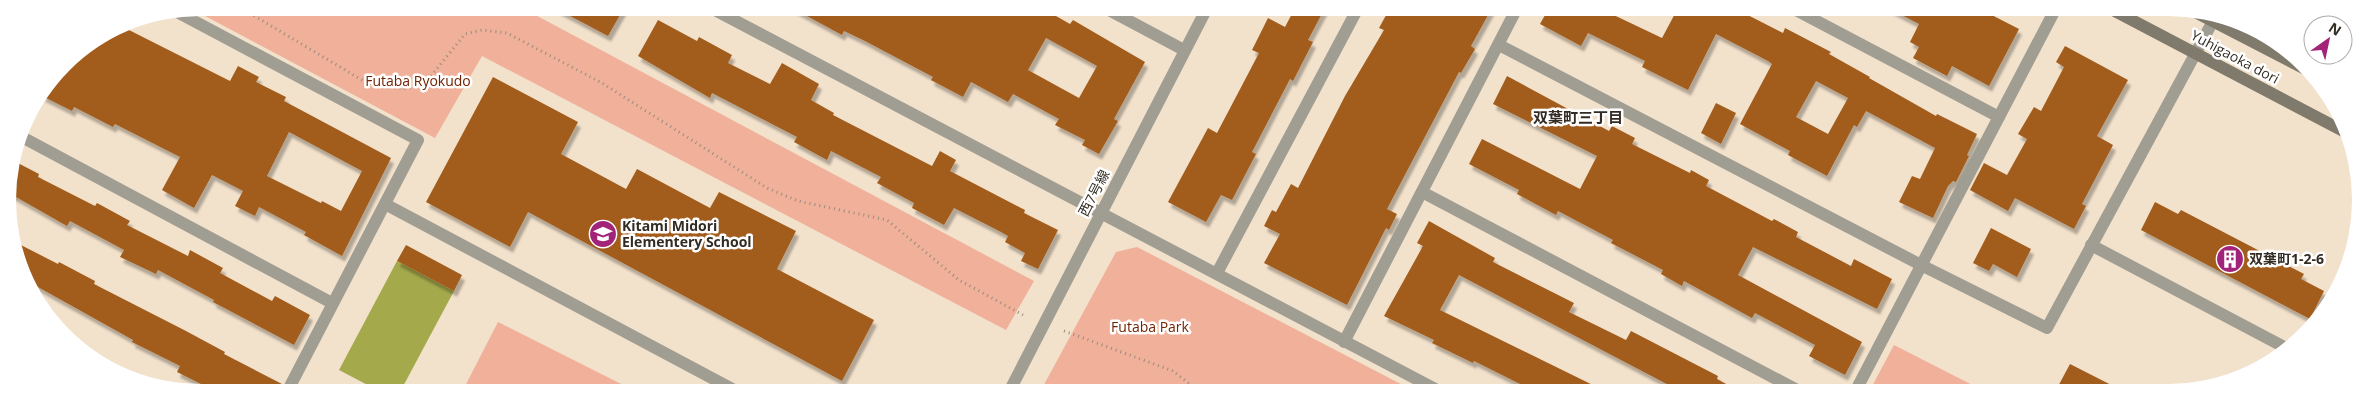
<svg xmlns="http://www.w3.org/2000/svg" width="2368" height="400" font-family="'Open Sans','Noto Sans JP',sans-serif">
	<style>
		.green { fill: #f0b09a }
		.water { fill: #a4a94c }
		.building { fill: #a25c1c; fill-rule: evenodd; filter: url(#shadow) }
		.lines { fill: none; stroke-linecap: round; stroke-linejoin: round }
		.path { stroke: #988c7c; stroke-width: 3; stroke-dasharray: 1 4; stroke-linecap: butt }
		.service { stroke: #a09d92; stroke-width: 12 }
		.minor { stroke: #a09d92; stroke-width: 12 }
		.tertiary { stroke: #a09d92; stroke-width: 12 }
		.secondary { stroke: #7f7a6b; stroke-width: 12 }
		.labels { text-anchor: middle; stroke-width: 5; stroke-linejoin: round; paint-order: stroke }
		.street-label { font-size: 14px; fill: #322c23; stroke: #fff }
		.park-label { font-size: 14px; fill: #722300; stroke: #fff }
		.poi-label { font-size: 14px; font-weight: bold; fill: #322c23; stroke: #fff; text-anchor: start }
		.neighbourhood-label { font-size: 15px; font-weight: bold; fill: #322c23; stroke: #fff }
	</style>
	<defs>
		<filter id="shadow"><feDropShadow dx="3" dy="5.5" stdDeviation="1" flood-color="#0004"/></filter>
	</defs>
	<rect width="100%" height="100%" fill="#f2e1cb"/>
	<!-- green -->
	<g class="green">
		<path d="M200 8H515L526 10 1034 281 1006 330 482 56 435 138 192 9Z"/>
		<path d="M1137 247 1416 392H1040L1116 252Z"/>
		<path d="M498 322 637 392H462Z"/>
		<path d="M1894 345 1986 392H1869Z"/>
	</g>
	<!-- water -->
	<path class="water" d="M397 261 454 291 400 392H381L339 370Z"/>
	<!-- building -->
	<g class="building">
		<path d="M555 8H624L608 36Z"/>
		<path d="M792 8H1042L1070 24 1073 20 1145 62 1114 119 1118 121 1099 154 1082 145 1085 140 1055 125 1059 119 1013 94 1008 102 971 82 963 97 931 80 933 77 865 41 844 31 842 35ZM1046 38 1097 66 1079 98 1028 70Z"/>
		<path d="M1295 8H1325L1308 40 1313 42 1293 81 1290 79 1252 152 1256 154 1232 200 1221 195 1206 222 1168 202 1208 128 1217 133 1259 53 1252 50 1268 18 1285 27Z"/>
		<path d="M1390 8H1492L1471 46 1475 49 1461 73 1459 72 1387 209 1397 214 1389 230 1386 228 1347 305 1264 263 1280 234 1264 226 1272 210 1276 212 1291 184 1298 188 1345 96 1384 30 1379 28Z"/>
		<path d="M1549 8H1599L1662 38 1678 8H1734L1783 33 1785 28 1831 52 1829 54 1870 77 1869 78 1936 116 1937 114 1977 134 1967 155 1969 156 1956 182 1953 181 1948 186 1933 218 1899 202 1912 176 1920 179 1935 148 1866 111 1857 127 1854 125 1827 176 1788 155 1790 151 1740 124 1772 64 1768 61 1716 34 1688 90 1642 67 1645 61 1588 33 1581 46 1540 24ZM1816 81 1848 98 1828 134 1796 117Z"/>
		<path d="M1888 8H1978L2019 29 1989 86 1952 66 1947 76 1913 58 1919 47 1910 42 1919 24Z"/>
		<path d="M658 20 697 41 699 37 732 55 728 63 770 84 782 63 819 84 811 100 834 113 833 115 932 166 940 151 956 160 950 171 1025 210 1024 213 1058 230 1038 269 1021 261 1025 253 1005 242 1008 236 1001 232 954 208 944 225 912 208 914 203 877 183 881 177 831 151 827 160 794 142 797 137 712 93 710 98 638 56Z"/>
		<path d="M121 26 230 81 238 66 259 77 256 82 286 97 284 101 391 158 342 256 304 235 306 232 259 207 255 216 235 206 243 191 212 175 194 208 162 190 180 157 115 124 113 127 74 107 72 111 42 96 65 63ZM289 132 362 171 341 211 322 201 321 203 267 176Z"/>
		<path d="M2065 46 2128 80 2097 136 2113 145 2082 204 2086 206 2074 229 2015 198 2008 211 1970 190 1984 163 2007 175 2027 139 2018 134 2034 107 2041 111 2064 67 2056 62Z"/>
		<path d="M1507 76 1609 131 1612 126 1635 138 1632 144 1690 173 1691 170 1709 180 1706 186 1772 221 1774 219 1798 232 1796 237 1851 266 1854 259 1892 279 1877 309 1753 247 1738 275 1862 342 1845 375 1809 356 1815 345 1755 313 1752 318 1684 281 1682 286 1661 274 1663 270 1611 243 1613 240 1558 211 1556 215 1517 194 1519 190 1469 164 1482 139 1580 189 1597 156 1493 104Z"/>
		<path d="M493 77 578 122 561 154 626 189 637 169 710 208 719 192 796 231 777 269 874 320 842 381 528 212 510 247 426 202Z"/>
		<path d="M1716 103 1736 113 1721 144 1701 133Z"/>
		<path d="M14 161 39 174 38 177 95 206 97 203 130 221 127 225 188 256 190 250 223 268 220 273 272 301 275 296 310 315 294 345 213 302 214 300 158 270 156 274 120 257 124 250 70 221 67 226 9 193Z"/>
		<path d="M2155 202 2178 214 2181 210 2304 274 2301 279 2324 291 2310 319 2141 230Z"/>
		<path d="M1429 221 1495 258 1493 262 1574 303 1569 312 1626 340 1631 331 1718 376 1717 379 1741 392H1682L1459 275 1440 310 1607 392H1515L1520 384 1474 361 1473 363 1432 343 1434 340 1384 316 1423 246 1417 243Z"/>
		<path d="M1991 228 2031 249 2017 277 1993 264 1989 271 1973 263Z"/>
		<path d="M15 242 58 264 59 262 95 281 94 284 186 331 225 352 224 354 282 384 279 392H224L208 384 207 387 177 372 180 366 132 342 133 340 29 282 18 262Z"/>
		<path d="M406 245 462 275 454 291 397 261Z"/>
		<path d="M2070 364 2125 392H2055Z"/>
	</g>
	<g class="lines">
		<!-- path -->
		<g class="path">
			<path d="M241 8 372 86 408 89 431 76 465 34 482 30 507 33 602 83 767 188 798 201 887 220 959 280 1023 315"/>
			<path d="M1064 331 1173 371 1200 392"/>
		</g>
		<!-- service -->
		<path class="service" d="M385 204 738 392"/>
		<!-- minor -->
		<g class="minor">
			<path d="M711 8 1441 392"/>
			<path d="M1105 8 1184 50"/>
			<path d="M1792 8 1999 117"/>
			<path d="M177 12 418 140 287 392"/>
			<path d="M1499 45 1921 265 2047 328 2213 21"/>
			<path d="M20 136 332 303"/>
			<path d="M1422 192 1801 392"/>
			<path d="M2091 245 2286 348"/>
			<path d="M1217 273 1358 8"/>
			<path d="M1344 342 1517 8"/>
			<path d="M1855 392 2056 8"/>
		</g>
		<!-- tertiary -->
		<path class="tertiary" d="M1009 392 1207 8"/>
		<!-- secondary -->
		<g class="secondary">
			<path d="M2109 8 2347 133"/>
			<path d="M2195 12 2311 72"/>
		</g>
	</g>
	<!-- icons -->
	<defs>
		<g id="school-disc" transform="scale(1.4375)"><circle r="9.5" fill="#a22478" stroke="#fff"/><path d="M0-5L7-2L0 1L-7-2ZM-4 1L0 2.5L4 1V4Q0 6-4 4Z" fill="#fff"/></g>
		<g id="building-disc" transform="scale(1.4375)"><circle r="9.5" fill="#a22478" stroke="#fff"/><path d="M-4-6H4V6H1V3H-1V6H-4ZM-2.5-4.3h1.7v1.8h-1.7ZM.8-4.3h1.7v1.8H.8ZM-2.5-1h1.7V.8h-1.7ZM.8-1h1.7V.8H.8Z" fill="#fff"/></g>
	</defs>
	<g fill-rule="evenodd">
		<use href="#school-disc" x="603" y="234"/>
		<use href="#building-disc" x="2230" y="259"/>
	</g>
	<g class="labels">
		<!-- street labels -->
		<g class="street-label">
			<text transform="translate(2235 57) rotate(28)" y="5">Yuhigaoka dori</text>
			<text transform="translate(1094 193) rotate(-63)" y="5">西7号線</text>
		</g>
		<!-- park labels -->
		<g class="park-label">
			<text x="418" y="86">Futaba Ryokudo</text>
			<text x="1150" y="332">Futaba Park</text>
		</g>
		<!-- poi labels -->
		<g class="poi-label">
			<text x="622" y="231">Kitami Midori<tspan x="622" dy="16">Elementery School</tspan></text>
			<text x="2249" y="264">双葉町1-2-6</text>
		</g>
		<!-- neighbourhood labels -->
		<g class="neighbourhood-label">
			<text x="1578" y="123">双葉町三丁目</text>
		</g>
	</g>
	<!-- crop -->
	<path d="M0 0H2368V400H0ZM200 16H2168A184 184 0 0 1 2352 200V200A184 184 0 0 1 2168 384H200A184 184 0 0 1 16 200V200A184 184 0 0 1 200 16Z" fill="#fff" fill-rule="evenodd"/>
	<!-- north arrow -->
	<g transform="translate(2328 40) rotate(33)"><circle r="24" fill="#ffffff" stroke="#adaba7"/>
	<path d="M0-4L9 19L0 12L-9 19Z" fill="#a22478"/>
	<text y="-8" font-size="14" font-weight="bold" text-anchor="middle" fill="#322c23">N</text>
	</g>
</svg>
